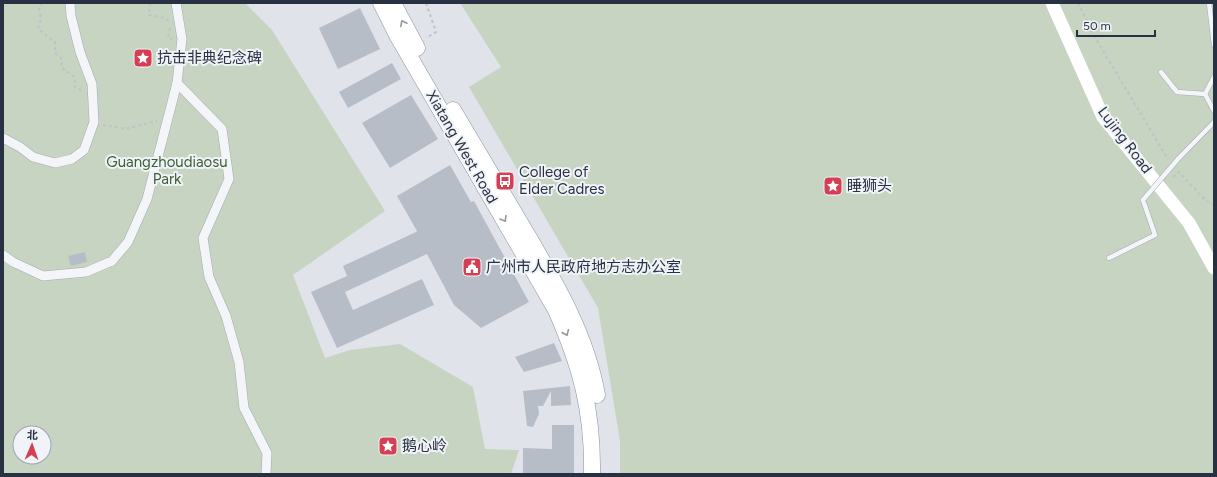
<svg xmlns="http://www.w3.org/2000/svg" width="1217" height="477" font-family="Figtree,'Noto Sans SC',sans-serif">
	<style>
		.green { fill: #c6d4c1; fill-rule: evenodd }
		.building { fill: #b7bdc7 }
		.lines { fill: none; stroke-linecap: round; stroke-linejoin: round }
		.lane-casing { stroke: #a5abb4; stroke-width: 5.5 }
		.street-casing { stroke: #a5abb4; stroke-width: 10 }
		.highway-casing { stroke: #8791a1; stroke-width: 17 }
		.path { stroke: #bec2c9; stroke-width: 2; stroke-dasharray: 3 3; stroke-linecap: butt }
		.lane { stroke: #f3f5f8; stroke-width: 4.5 }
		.street { stroke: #f3f5f8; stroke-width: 9 }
		.secondary { stroke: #fff; stroke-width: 13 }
		.highway { stroke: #fff; stroke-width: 16 }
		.lane-bridge-casing { stroke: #a5abb4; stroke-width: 5.5; stroke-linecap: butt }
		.lane-bridge { stroke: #f3f5f8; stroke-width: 4.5 }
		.oneway { stroke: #9498a0 }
		.labels { text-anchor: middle; stroke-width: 4; stroke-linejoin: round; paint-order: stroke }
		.poi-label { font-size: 15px; fill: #283142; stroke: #f0f3f7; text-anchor: start }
		.street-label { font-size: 15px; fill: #283142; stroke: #f0f3f7 }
		.park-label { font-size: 15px; fill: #3c5f34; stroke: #f0f3f7 }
	</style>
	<rect width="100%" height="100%" fill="#e0e4ea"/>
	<!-- green -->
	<g class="green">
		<path d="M3 3H245L272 30 385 211 293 275 325 358 350 350 400 344 473 387 485 449 519 450 511 474H3ZM20 433H44V457H20Z"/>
		<path d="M460 3H1214V474H620V441L598 308 469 87 501 67Z"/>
	</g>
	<!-- building -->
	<g class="building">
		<path d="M360 8 380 49 338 69 319 28Z"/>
		<path d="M392 63 401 79 348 108 339 92Z"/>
		<path d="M411 95 438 139 390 168 362 123Z"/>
		<path d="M450 165 471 202 474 201 529 302 481 328 454 305 427 254 345 292 353 310 422 279 434 305 337 348 311 292 347 276 343 266 416 232 417 231 397 196Z"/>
		<path d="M85 252 87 262 71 266 68 256Z"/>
		<path d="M554 343 562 361 524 372 515 357Z"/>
		<path d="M570 386 571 405 551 406V391L543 406H538L539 414 533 427 527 426 523 391Z"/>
		<path d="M552 425H574V474H523V448L552 449Z"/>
	</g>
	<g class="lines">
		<!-- lane casing -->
		<g class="lane-casing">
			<g id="lane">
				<path d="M1209 3 1214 45"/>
				<path d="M1161 72 1177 92 1205 94 1214 111"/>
				<path d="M1205 94 1214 77"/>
				<path d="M1178 159 1214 122"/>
				<path d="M1109 258 1155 235 1143 200"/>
			</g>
		</g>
		<!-- street casing -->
		<g class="street-casing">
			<g id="street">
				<path d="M177 83 222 129 229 179 203 238 209 277 226 316 239 362 244 408 267 453 266 474"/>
				<path d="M3 138 20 147 33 157 55 163 72 159 84 150 94 122 92 84 80 52 71 16 70 3"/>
				<path d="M3 255 13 262 43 276 86 272 112 261 128 242 147 199 177 83 182 39 176 3"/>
			</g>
		</g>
		<!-- highway casing -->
		<g class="highway-casing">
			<g id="highway">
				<path d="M381 3 397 35 556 310C581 367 593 411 592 474"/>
				<path d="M393 3 417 48"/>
				<path d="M453 110C476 148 499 187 522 226 553 279 586 332 597 395"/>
			</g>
		</g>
		<!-- path -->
		<g class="path">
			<path d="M42 3 39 8 41 18 38 29 55 42V53L61 58 62 68 75 77 74 86 84 92"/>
			<path d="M150 3 149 15 165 18 170 22"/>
			<path d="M426 3 436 32 426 38"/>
			<path d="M1078 3 1096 39 1168 159"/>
			<path d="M170 28 168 37 172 39"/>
			<path d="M103 125 126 129 157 121"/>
			<path d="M1173 177 1179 172 1205 200 1214 205"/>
		</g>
		<!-- lane -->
		<use href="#lane" class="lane"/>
		<!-- street -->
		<use href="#street" class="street"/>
		<!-- secondary -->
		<path class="secondary" d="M1052 3 1103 117 1189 223 1214 268"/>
		<!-- highway -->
		<use href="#highway" class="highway"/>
		<!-- lane-bridge casing -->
		<g class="lane-bridge-casing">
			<path id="lane-bridge" d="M1143 200 1178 159"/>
		</g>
		<!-- lane-bridge -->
		<use href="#lane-bridge" class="lane-bridge"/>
	</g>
	<!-- one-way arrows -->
	<defs><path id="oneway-chevron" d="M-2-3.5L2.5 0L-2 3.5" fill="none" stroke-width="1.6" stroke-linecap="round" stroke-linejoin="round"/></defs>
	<g class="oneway">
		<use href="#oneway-chevron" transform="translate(403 23) rotate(-117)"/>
		<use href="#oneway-chevron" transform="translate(504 219) rotate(59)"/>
		<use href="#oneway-chevron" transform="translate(566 333) rotate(67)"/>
	</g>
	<!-- icons -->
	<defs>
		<g id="sight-square" transform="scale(1)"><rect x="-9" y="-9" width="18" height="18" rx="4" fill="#d63e54" stroke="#f0f3f7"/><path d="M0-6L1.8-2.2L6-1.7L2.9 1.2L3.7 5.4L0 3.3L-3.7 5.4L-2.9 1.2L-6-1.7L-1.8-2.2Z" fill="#fff"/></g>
		<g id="bus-square" transform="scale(1)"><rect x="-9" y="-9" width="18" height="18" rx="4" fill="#d63e54" stroke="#f0f3f7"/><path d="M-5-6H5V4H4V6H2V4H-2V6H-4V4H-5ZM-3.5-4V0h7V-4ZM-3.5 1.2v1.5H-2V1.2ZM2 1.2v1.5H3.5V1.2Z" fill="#fff"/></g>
		<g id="civic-square" transform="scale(1)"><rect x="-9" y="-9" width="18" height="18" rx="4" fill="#d63e54" stroke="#f0f3f7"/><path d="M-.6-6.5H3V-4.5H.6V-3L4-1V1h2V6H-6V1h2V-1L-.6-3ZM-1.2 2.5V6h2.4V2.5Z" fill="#fff"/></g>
	</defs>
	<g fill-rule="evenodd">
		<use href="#sight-square" x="143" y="58"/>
		<use href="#bus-square" x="505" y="181"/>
		<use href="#sight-square" x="833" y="186"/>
		<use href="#civic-square" x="472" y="267"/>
		<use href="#sight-square" x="388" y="446"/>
	</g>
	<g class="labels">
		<!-- poi labels -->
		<g class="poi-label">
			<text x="157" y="63">抗击非典纪念碑</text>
			<text x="519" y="177">College of<tspan x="519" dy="17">Elder Cadres</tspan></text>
			<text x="847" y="191">睡狮头</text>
			<text x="486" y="272">广州市人民政府地方志办公室</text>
			<text x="402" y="451">鹅心岭</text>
		</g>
		<!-- street labels -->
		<g class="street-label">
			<text transform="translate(1125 140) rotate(53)" y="5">Lujing Road</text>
			<text transform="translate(462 147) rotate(60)" y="5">Xiatang West Road</text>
		</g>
		<!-- park labels -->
		<g class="park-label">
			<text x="167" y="167">Guangzhoudiaosu<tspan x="167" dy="17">Park</tspan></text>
		</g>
	</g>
	<!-- border -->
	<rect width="1217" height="477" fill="none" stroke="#283142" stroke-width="8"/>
	<!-- north arrow -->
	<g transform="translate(32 445) rotate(2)"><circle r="19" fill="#f0f3f7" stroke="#a0a5af"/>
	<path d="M0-3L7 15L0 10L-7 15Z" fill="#d63e54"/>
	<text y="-6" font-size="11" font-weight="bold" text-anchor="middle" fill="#283142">北</text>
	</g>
	<!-- scale -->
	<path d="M1077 30v6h78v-6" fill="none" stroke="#283142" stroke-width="2"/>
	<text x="1083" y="30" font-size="12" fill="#283142" stroke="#f0f3f7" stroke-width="3" paint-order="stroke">50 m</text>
</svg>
